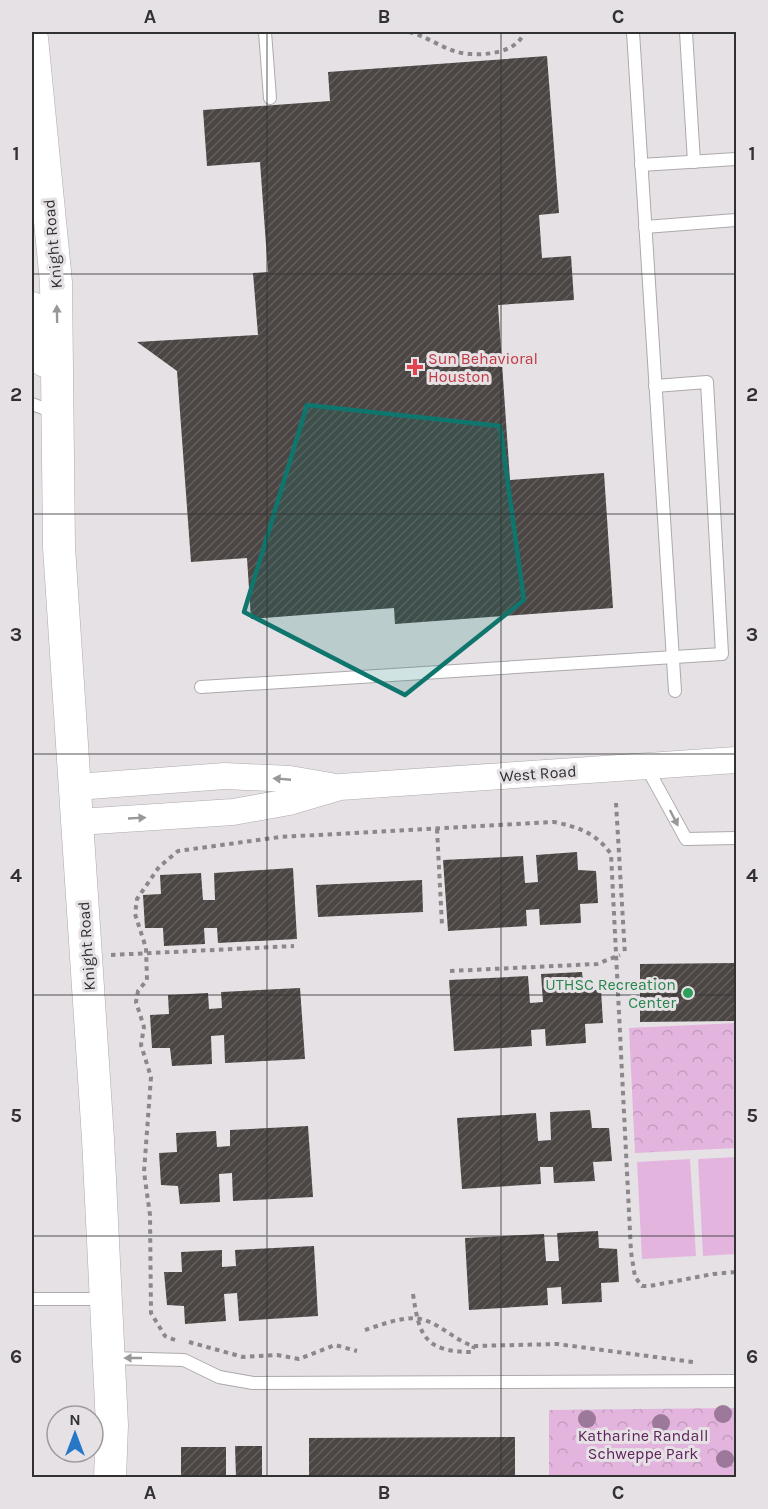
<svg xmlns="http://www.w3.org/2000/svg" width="768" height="1509" font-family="Karla,sans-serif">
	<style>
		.grass { fill: #e3b5de }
		.park { fill: url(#park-crowns) }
		.building { fill: url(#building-hatch) }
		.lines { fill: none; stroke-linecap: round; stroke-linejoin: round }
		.service-casing { stroke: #ada9ad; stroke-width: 14 }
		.minor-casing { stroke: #ada9ad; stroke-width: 27 }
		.tertiary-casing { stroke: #ada9ad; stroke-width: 33 }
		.path { stroke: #8b888b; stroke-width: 4; stroke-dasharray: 4.5 4.5; stroke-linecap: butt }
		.service { stroke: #fff; stroke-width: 12 }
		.minor { stroke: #fff; stroke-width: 26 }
		.tertiary { stroke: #fff; stroke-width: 32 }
		.tree { fill: #9c799a }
		.oneway { fill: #989898 }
		.marked { fill: #0f766e; fill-opacity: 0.2; stroke: #0f766e; stroke-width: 4.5; stroke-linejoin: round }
		.grid { fill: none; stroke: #323132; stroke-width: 1.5; stroke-opacity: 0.55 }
		.health-dot { fill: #e0444e; stroke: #e6e1e5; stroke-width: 2 }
		.leisure-dot { fill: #2e9e5b; stroke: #e6e1e5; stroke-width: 2 }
		.labels { text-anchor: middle; stroke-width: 6; stroke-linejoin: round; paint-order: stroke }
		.street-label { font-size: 16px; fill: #323132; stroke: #e6e1e5 }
		.health-label { font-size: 16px; fill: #be3a42; stroke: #e6e1e5; text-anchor: start }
		.leisure-label { font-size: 16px; fill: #27864d; stroke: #e6e1e5; text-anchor: end }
		.park-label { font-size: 16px; fill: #5f245d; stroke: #e6e1e5 }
		.neatline { fill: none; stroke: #323132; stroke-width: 2 }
		.grid-label { font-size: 20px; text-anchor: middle; font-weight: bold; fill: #323132 }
	</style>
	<defs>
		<pattern id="park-crowns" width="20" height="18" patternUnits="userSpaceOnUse" patternTransform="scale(1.5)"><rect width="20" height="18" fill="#e3b5de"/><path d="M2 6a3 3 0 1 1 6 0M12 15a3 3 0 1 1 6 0" fill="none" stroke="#c39cbf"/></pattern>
		<pattern id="building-hatch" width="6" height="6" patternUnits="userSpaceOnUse" patternTransform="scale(1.5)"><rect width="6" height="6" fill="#4b4644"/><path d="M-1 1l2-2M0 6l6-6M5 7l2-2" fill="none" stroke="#635f5d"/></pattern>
	</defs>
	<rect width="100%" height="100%" fill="#e6e1e5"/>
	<!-- grass -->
	<g class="grass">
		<path d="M736 1157V1254L703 1256 698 1159Z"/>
		<path d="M690 1159 696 1256 642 1259 637 1162Z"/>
	</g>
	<!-- park -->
	<g class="park">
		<path d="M736 1023V1148L635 1153 629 1028Z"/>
		<path d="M736 1408V1477H549V1410Z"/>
	</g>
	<!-- building -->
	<g class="building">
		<path d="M547 56 559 213 539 215 542 258 571 256 574 300 498 305 510 480 604 473 613 608 395 624 394 608 251 619 247 558 191 562 177 371 137 342 258 335 253 273 268 272 260 162 207 166 203 110 330 101 328 72Z"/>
		<path d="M577 852 578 870 596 871 598 903 580 904 581 923 540 925 539 909 526 910 527 926 448 931 443 860 523 856 525 883 538 882 536 855Z"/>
		<path d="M293 868 297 939 218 943 217 928H204L205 944 164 946 163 928H145L143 895 161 894 160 875 201 873 203 900H215L214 873Z"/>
		<path d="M422 880 423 912 318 917 316 885Z"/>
		<path d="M736 963V1021L640 1022V964Z"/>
		<path d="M582 972 584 990H601L603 1023 585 1024 586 1043 546 1046 545 1029 531 1030 532 1046 454 1051 449 980 528 976 530 1003 543 1002 541 974Z"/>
		<path d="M300 988 305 1059 225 1063 224 1035 211 1036 212 1064 172 1066 170 1048H152L150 1015 169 1014 168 995 208 993 209 1009 222 1008 221 992Z"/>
		<path d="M590 1110 592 1128H609L612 1161 593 1162 595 1181 554 1183 553 1167H540L541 1184 462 1189 457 1118 536 1113 538 1141 551 1140 550 1112Z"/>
		<path d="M308 1126 313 1197 233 1201 232 1173 219 1174 220 1202 180 1204 178 1186 161 1185 159 1153 177 1152 176 1133 216 1131 217 1147 230 1146V1130Z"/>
		<path d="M598 1231 599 1248 617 1249 619 1282 601 1283 602 1302 562 1304 561 1287 547 1288 548 1305 469 1310 465 1238 544 1234 546 1261H559L557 1233Z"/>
		<path d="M314 1246 318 1316 239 1321 237 1293 224 1294 226 1321 185 1324 184 1306 167 1305 164 1272H182L181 1252 222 1250V1267L236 1266 235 1250Z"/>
		<path d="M515 1437V1478H309V1438Z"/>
		<path d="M235 1446H262V1478H236Z"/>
		<rect x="181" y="1447" width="45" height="31"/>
	</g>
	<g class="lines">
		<!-- service casing -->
		<g class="service-casing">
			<g id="service">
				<path d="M265 32 270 98"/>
				<path d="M633 32 675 691"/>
				<path d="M686 32 694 162"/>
				<path d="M641 165 736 159"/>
				<path d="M645 227 736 220"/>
				<path d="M32 404 56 413"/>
				<path d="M201 687 722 654 707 382 655 386"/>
				<path d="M646 766 686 839 736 838"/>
				<path d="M32 1299H104"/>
				<path d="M110 1358 184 1360 219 1377 253 1383 736 1381"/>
			</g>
		</g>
		<!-- minor casing -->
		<g class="minor-casing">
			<g id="minor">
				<path d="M76 787 225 776 290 779 331 786"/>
				<path d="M78 822 233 812 289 802 340 787 736 760"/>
			</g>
		</g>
		<!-- tertiary casing -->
		<g class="tertiary-casing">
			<g id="tertiary">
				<path d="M32 38 56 282 59 547 98 1139 112 1425 110 1478"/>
				<path d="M32 308 45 361"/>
			</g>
		</g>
		<!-- path -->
		<g class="path">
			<path d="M409 32C426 36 440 47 457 52 477 57 517 55 524 32"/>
			<path d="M616 803 625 955"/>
			<path d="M437 829 442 925"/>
			<path d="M111 955 294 946"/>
			<path d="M450 971 597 964 620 955"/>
			<path d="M413 1294C419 1335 424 1352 472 1352L474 1346"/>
			<path d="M365 1330C381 1325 407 1314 424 1320 442 1325 455 1341 474 1346L557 1344 693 1362"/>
			<path d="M175 1340 165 1336 151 1313 150 1215 144 1172 151 1077 141 1045 144 1027 136 1002 138 991 147 980 146 948 135 914 137 899 159 867 178 851 280 837 554 822C578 827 596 833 611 854L631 1252 635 1277 642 1286H650L713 1274 736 1272"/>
			<path d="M189 1342 243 1357 277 1355 299 1359 335 1345 357 1351"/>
		</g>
		<!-- service -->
		<use href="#service" class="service"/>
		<!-- minor -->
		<use href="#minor" class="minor"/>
		<!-- tertiary -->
		<use href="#tertiary" class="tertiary"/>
	</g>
	<!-- trees -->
	<g class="tree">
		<circle cx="723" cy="1414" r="9"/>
		<circle cx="587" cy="1419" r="9"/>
		<circle cx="661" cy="1423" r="9"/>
		<circle cx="725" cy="1459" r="9"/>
	</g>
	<!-- one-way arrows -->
	<defs><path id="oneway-solid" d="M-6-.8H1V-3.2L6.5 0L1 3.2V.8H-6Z" transform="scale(1.5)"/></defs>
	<g class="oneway">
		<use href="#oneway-solid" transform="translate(57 314) rotate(-91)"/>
		<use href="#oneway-solid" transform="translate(282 779) rotate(-175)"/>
		<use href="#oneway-solid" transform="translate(137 818) rotate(-3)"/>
		<use href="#oneway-solid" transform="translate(674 818) rotate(63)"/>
		<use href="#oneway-solid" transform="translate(133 1358) rotate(180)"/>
	</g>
	<!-- marked area -->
	<path class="marked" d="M307 405 500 426 524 600 405 695 244 612Z"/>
	<!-- grid -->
	<path class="grid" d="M267 32V1478M501 32V1478M32 274H736M32 514H736M32 754H736M32 995H736M32 1236H736"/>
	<!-- markers -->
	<path class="health-dot" d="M412 358h6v6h6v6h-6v6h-6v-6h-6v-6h6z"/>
	<circle class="leisure-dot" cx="688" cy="993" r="6"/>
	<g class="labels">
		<!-- street labels -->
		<g class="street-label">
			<text transform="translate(52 244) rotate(-95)" y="6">Knight Road</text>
			<text transform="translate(538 773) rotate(-4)" y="6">West Road</text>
			<text transform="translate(86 946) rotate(-94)" y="6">Knight Road</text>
		</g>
		<!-- health labels -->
		<g class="health-label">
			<text x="428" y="364">Sun Behavioral<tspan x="428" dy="18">Houston</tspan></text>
		</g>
		<!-- leisure labels -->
		<g class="leisure-label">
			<text x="676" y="990">UTHSC Recreation<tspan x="676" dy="18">Center</tspan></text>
		</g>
		<!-- park labels -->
		<g class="park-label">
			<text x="643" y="1441">Katharine Randall<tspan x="643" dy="18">Schweppe Park</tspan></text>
		</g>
	</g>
	<!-- border -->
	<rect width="768" height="1509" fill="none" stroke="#e6e1e5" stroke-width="66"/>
	<!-- north arrow -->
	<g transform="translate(75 1434)"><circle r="28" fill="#e6e1e5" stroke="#9e9b9d" stroke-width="1.5"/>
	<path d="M0-4.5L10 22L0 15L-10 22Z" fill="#2678c7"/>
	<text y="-9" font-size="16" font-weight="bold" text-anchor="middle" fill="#323132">N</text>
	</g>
	<rect x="33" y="33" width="702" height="1443" class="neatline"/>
	<g class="grid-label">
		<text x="150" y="23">A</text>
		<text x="384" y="23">B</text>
		<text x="618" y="23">C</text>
		<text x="16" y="160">1</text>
		<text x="752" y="160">1</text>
		<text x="16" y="401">2</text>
		<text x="752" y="401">2</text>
		<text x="16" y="641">3</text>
		<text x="752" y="641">3</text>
		<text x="16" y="882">4</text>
		<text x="752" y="882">4</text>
		<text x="16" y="1122">5</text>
		<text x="752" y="1122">5</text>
		<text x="16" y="1363">6</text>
		<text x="752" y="1363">6</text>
		<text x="150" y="1499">A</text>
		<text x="384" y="1499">B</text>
		<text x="618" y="1499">C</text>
	</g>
</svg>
